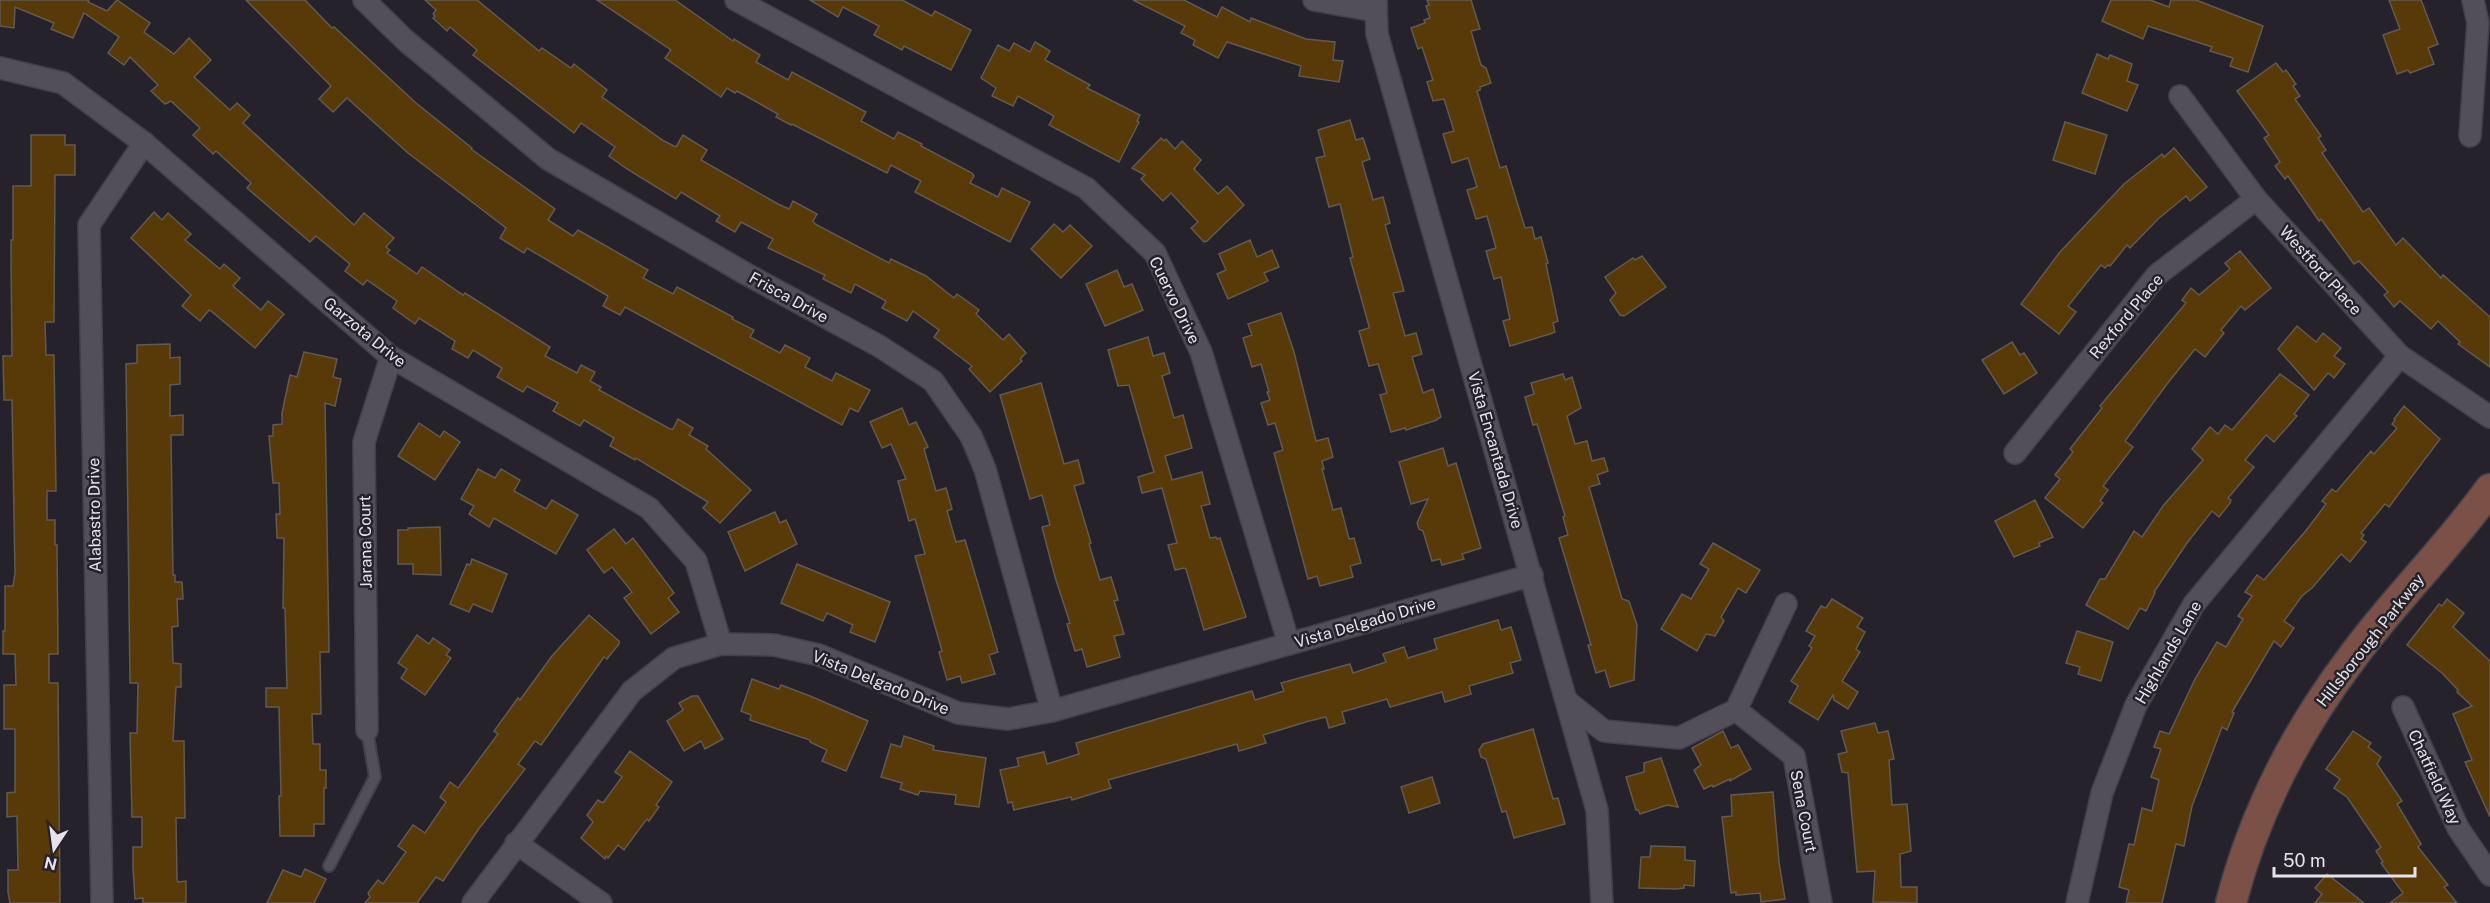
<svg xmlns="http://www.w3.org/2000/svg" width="2490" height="903" font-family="'Public Sans',sans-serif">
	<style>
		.building { fill: #583908; stroke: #625a50; stroke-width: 1.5 }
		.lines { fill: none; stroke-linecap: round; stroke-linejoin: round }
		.lane-casing { stroke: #423f48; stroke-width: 14 }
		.street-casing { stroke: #423f48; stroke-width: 24 }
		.secondary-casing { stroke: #423f48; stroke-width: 33 }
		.lane { stroke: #524f5a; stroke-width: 10 }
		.street { stroke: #524f5a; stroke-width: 21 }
		.secondary { stroke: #7a5047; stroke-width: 30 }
		.labels { text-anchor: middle; stroke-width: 5; stroke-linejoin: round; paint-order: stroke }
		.street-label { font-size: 16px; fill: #e6e4eb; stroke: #25222b }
	</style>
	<rect width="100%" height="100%" fill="#25222b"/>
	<!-- building -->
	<g class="building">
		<path d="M0 0H89L88 2 107 11 117 0 150 23 144 32 174 54 189 38 211 60 194 77 230 110 237 103 250 115 243 123 354 225 364 213 394 238 386 247 390 250 387 253 417 274 422 267 463 295 465 293 550 347 545 356 577 373 581 365 595 372 590 381 601 387 599 390 670 429H673L678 419 693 428 689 435 708 446 706 449 751 490 720 523 703 508 708 502 636 458 635 460 610 446 614 438 584 420 580 426 553 411 558 403 527 386 523 392 497 377 502 368 473 350 468 358 452 349 455 341 419 318 415 324 393 308 397 301 367 280 363 285 345 271 350 264 316 236 310 242 247 188 251 183 216 151 213 154 193 135 200 128 171 101 165 104 151 91 158 85 130 57 124 65 108 53 119 37 84 13 73 38 51 29 54 23 15 7 14 28 0 26Z"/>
		<path d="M246 0H305L332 28 334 27 416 103 472 148 471 149 555 209 548 220 573 236 578 230 648 270 643 278 673 294 677 287 733 317 732 319 754 330 750 337 780 353 785 345 810 358 805 367 832 381 836 373 870 390 858 412 850 408 842 425 625 307 620 315 603 306 608 296 527 248 524 253 500 238 506 228 408 153 347 98 333 112 319 99 331 86Z"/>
		<path d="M425 0H477L539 51 542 48 571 68 574 64 607 90 602 97 664 141 676 147 683 135 707 150 701 160 778 204 789 209 793 201 817 214 813 221 815 224 889 263 891 259 926 276 954 298 957 294 979 310 976 314 1003 340 1009 334 1026 353 1020 359 1022 361 990 392 969 369 972 366 934 337 939 330 913 311 907 321 882 308 886 301 855 284 851 293 823 279 825 275 768 248 773 239 741 222 735 232 716 221 720 216 681 192 676 199 627 169 609 156 615 147 581 123 574 133 473 55 477 50 450 27 447 31 433 18 435 16 433 14 436 10Z"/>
		<path d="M597 0H675L733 41 734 39 760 55 756 62 788 80 792 72 866 112 861 121 894 139 898 132 922 144 921 146 972 173 974 176 970 183 998 197 1002 188 1030 202 1010 242 915 192 921 181 891 165 887 173 792 124 791 125 776 117 778 114 737 91 735 93 727 88 721 97 665 58 671 50Z"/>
		<path d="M810 0H902L932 16 935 11 971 30 951 70 904 46 902 50 874 35 879 26 843 7 838 17Z"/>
		<path d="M1133 0H1184L1217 17 1222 7 1250 22 1251 18 1306 39 1335 42 1333 60 1343 61 1339 82 1299 76 1301 66 1227 42 1218 58 1193 45 1195 40 1181 33 1185 26Z"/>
		<path d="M1427 0H1471L1480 29 1471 31 1481 65 1486 68 1491 83 1480 87V90L1477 91 1500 168 1506 166 1525 228 1532 227 1535 239 1541 237 1548 263 1546 264 1558 321 1553 323 1555 332 1550 334 1510 346 1503 321 1510 319 1501 277 1494 279 1486 251 1496 248 1487 216 1476 219 1467 190 1477 187 1468 158 1452 163 1443 134 1454 131 1444 99 1433 101 1427 82 1433 80 1422 47 1418 49 1411 28 1425 23 1424 20 1430 18 1426 6 1429 5Z"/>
		<path d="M2111 0H2150L2169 7 2171 0H2196L2263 26 2248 72 2230 66 2233 58 2210 51 2212 47 2148 26 2143 39 2102 21Z"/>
		<path d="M2389 0H2421L2438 44 2428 48 2434 64 2410 73 2408 70 2397 74 2383 35 2400 29Z"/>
		<path d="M1035 42 1050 51 1045 60 1090 85 1087 88 1140 115 1137 121 1139 122 1119 162 1049 125 1054 116 1018 96 1013 106 992 96 996 88 981 78 998 45 1009 51 1014 43 1030 52Z"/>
		<path d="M2097 54 2108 59 2110 55 2132 64 2127 81 2138 85 2127 111 2082 93Z"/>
		<path d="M2276 63 2283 72 2286 70 2296 84 2293 86 2300 96 2295 99 2321 136 2318 138 2326 150 2322 153 2363 212 2369 208 2396 245 2403 238 2441 278 2443 275 2490 317V367L2458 344 2460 342 2438 321 2431 329 2400 301 2394 307 2384 295 2388 292 2359 261 2354 264 2321 219 2319 221 2288 176 2285 179 2275 166 2280 162 2264 138 2269 135 2237 91Z"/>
		<path d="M1350 120 1356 140 1363 138 1370 159 1362 162 1373 200 1383 197 1390 223 1385 225 1404 291 1393 293 1405 336 1416 333 1422 354 1412 357 1423 393 1433 389 1441 417 1437 419V420L1406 430 1405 428 1391 432 1380 395 1387 393 1378 364 1369 366 1359 331 1369 328V326L1350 258 1353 257 1340 204 1329 207 1316 158 1325 156 1318 130Z"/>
		<path d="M2065 122 2107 135 2095 174 2053 160Z"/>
		<path d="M31 135H65V145H75V175H55L54 322H45L46 355H54L56 491H47V520H55V545H57L58 654H49V683H58L60 903H10L8 892V870H18L17 816 7 817V793L15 792V729H4V685H16L15 654H3V631H5V586H13L15 573 12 400H4L3 356H12L11 260V240H13V186H31Z"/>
		<path d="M1161 138 1164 141 1166 139 1175 149 1182 141 1201 160 1194 169 1218 194 1227 186 1244 205 1207 241 1204 242 1191 228 1198 222 1171 193 1163 201 1141 179 1145 175 1132 168Z"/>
		<path d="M2174 148 2207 187 2190 201 2186 196 2158 219 2130 248 2127 245 2110 266 2108 265 2105 268 2101 265 2068 306 2076 312 2059 334 2021 304 2060 252 2124 184 2162 154 2164 157Z"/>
		<path d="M154 212 162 220 168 213 191 234 185 240 220 269 224 264 240 278 233 286 261 310 268 301 284 314 255 348 211 311 209 310 200 321 182 306 191 295 131 238Z"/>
		<path d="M1054 224 1063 232 1070 225 1092 246 1061 278 1031 249Z"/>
		<path d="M1250 240 1257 257 1272 250 1279 267 1264 273 1268 281 1228 299 1217 274 1226 270 1219 254Z"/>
		<path d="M2240 251 2271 288 2245 310 2241 306 2221 330 2224 333 2205 357 2195 349 2167 384 2125 441 2133 447 2103 486 2108 490 2100 501 2103 503 2083 528 2045 498 2060 479 2055 475 2073 452 2070 449 2102 408 2100 406 2186 303 2182 300 2191 288 2199 295 2230 269 2225 263Z"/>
		<path d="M1642 256 1666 287 1624 316 1620 315 1610 300 1616 293 1605 277 1633 258 1635 260Z"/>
		<path d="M1117 270 1124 287 1132 284 1143 310 1105 326 1086 284Z"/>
		<path d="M1281 313 1294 352 1316 441 1328 438 1333 457 1322 461 1324 469H1322L1333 510 1341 508 1349 539 1354 538 1361 563 1350 566 1353 577 1320 586 1317 576 1308 579 1274 453 1283 450 1275 423 1268 425 1261 403 1270 400 1267 392H1269L1261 364 1252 367 1243 338 1252 335 1248 324Z"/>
		<path d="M2297 326 2316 342 2323 333 2341 348 2334 356 2345 364 2334 378 2328 373 2314 390 2278 349Z"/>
		<path d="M1148 337 1153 356 1164 353 1170 373 1162 376 1174 418 1183 415 1192 448 1165 456 1172 480 1202 472 1210 504 1201 506 1210 538 1216 537 1217 539 1220 538 1246 617 1204 630 1186 569 1184 568 1175 570 1168 545 1177 543 1162 488 1142 493 1138 477 1154 472 1129 385 1118 386 1108 350Z"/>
		<path d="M2012 342 2020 355 2024 353 2037 373 2004 394 1982 360Z"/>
		<path d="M170 344V358L180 357V384L170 385V416L183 415V435H171L173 575H175V582H182L183 599H177L178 626 172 627 173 663 181 664V687H176L173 741H184L185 818H176L177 879 178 882 186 881V903H143V898L135 899 133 868V847H142V817H132L130 733H137L138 683H130L126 364 137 363V345Z"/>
		<path d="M304 352 337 359 333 377 341 379 335 406 325 403 329 652H320L321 714H312L313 744H320V770H326V788H324V824H314V836H280L279 796H281L279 707H266V688H287L285 608H283L284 538H277L276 514H280L279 483H273L269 436H273V425L282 424V413L290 375 297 377Z"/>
		<path d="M1563 374 1565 380 1572 377 1581 408 1567 416 1575 444 1587 441 1592 461 1604 458 1608 471 1597 475 1600 484 1589 487 1622 599 1629 601 1637 625 1634 680 1610 687 1605 670 1596 673 1588 645H1591L1559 538 1568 535 1563 517 1565 516 1537 424 1533 425 1525 397 1534 394 1531 383Z"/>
		<path d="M2280 374 2309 395 2294 414 2297 416 2274 442 2266 435 2245 460 2254 467 2228 498 2231 500 2230 503 2219 517 2212 511 2187 543 2154 592 2155 593 2146 611 2140 608 2128 629 2086 605 2100 579H2105L2134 531 2142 537 2163 506 2203 460 2192 449 2210 427 2218 434 2225 425 2232 430Z"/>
		<path d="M1041 383 1064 464 1078 460 1084 483 1074 486 1091 543 1089 544 1100 580 1111 577 1118 600 1114 601 1124 634 1114 636 1120 657 1087 667 1082 649 1075 651 1067 624 1070 623 1055 577 1042 527 1050 525 1042 495 1030 499 1000 395Z"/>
		<path d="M2404 406 2440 439 2389 507 2385 504 2361 533 2364 535 2361 539 2366 542 2350 562 2341 554 2312 588 2302 596 2284 621 2294 628 2281 647 2274 641 2232 712 2234 713 2227 730 2222 727 2192 806 2184 846 2176 844 2162 903H2126L2129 890 2119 887 2129 844 2134 845 2142 808 2152 811 2159 780 2151 777 2161 749 2154 747 2160 731 2169 734 2195 679 2217 642 2226 647 2243 619 2238 616 2252 596 2245 592 2257 575 2264 580 2308 528 2326 504 2322 501 2332 489 2336 492 2371 451 2374 454 2397 428 2392 424 2395 420 2394 419Z"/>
		<path d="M902 408 909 425 916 422 928 447 924 449 936 491 946 488 952 509 947 511 956 542 965 540 998 652 989 655 995 674 962 683 960 676 947 680 939 652 942 651 915 556 925 554 915 519 909 521 898 481 906 479 891 444 882 448 870 422Z"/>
		<path d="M419 423 440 437 444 431 460 442 435 480 398 456Z"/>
		<path d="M1443 448 1448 466 1456 463 1481 548 1462 554 1464 559 1442 565 1440 559 1432 561 1423 531 1419 529 1417 523 1428 499 1411 504 1399 462Z"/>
		<path d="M478 469 495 478 501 469 520 480 514 491 546 509 552 500 578 515 556 554 494 518 489 527 469 514 474 506 461 499Z"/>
		<path d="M2035 500 2053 537 2039 543 2040 546 2014 557 1995 521Z"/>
		<path d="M775 512 780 523 786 520 797 544 745 571 728 532Z"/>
		<path d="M440 527 441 575 413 574V564H398V530H408V528Z"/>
		<path d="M614 529 626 544 633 538 674 593 668 598 679 612 651 634 624 598 632 592 612 567 604 573 587 550Z"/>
		<path d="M1713 543 1760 570 1746 593 1738 588 1721 617 1724 621 1715 636 1706 634 1697 651 1661 629 1682 594 1691 599 1709 569 1700 564Z"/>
		<path d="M472 559 507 574 492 612 473 604 469 612 450 604 467 564 470 565Z"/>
		<path d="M797 564 890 602 875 642 850 632 853 625 827 613 823 621 781 603Z"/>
		<path d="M1832 599 1863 618 1857 627 1865 632 1856 649 1860 652 1842 681 1858 692 1848 709 1834 700 1833 695 1818 720 1789 702 1798 686 1791 681 1812 648 1809 646 1815 636 1806 631 1821 606 1826 608Z"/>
		<path d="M2447 599 2464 613 2453 627 2490 661V817L2465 762 2472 760 2453 714 2472 706 2457 692 2458 690 2442 673 2407 645 2439 604 2442 606Z"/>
		<path d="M589 615 619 641V644L607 659 604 657 541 745 535 741 518 764 525 769 478 830 443 881 436 877 417 903H365L370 897 368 893 378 880 383 884 406 852 398 846 413 825 425 833 446 802 440 797 450 782 458 788 498 734 494 731 518 698 520 700 552 656Z"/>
		<path d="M1498 620 1501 630 1511 627 1521 660 1510 663 1513 673 1469 686 1471 694 1445 702 1442 692 1390 707 1387 699 1342 712 1345 723 1329 728 1326 717 1309 721 1263 735 1266 743 1239 751 1237 744 1108 780 1111 788 1072 800 1071 797 1014 810 1012 802 1008 803 1000 770 1019 766 1017 758 1044 752 1047 764 1079 754 1076 743 1252 691 1255 700 1284 691 1281 683 1350 664 1353 673 1386 662 1383 654 1404 647 1408 658 1437 649 1434 639Z"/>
		<path d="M2077 631 2113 642 2101 681 2078 674 2080 667 2066 663Z"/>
		<path d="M417 635 429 644 433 638 450 650 446 655 451 658 425 695 401 678 407 669 398 663Z"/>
		<path d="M752 679 779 689 781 685 810 696 868 721 846 771 822 761 827 750 810 742V740L750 720 751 715 741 711Z"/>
		<path d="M692 696H698L723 739 705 749 701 741 684 751 667 721 683 710 679 703Z"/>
		<path d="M1875 723 1878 733 1888 731 1894 759 1889 760 1892 805 1907 804 1911 851 1900 854 1901 887H1917V903L1873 902 1875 871 1857 872 1848 773 1842 772 1838 754 1847 752 1841 731Z"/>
		<path d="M1533 729 1553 799 1558 798 1565 824 1514 838 1506 811 1502 812 1486 759 1481 757 1479 750 1483 744Z"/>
		<path d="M1723 731 1731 748 1738 745 1751 769 1730 781V779L1713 787 1712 785 1704 789 1694 770 1701 765 1692 748Z"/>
		<path d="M2353 731 2371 743 2368 747 2381 757 2377 764 2402 801 2397 804 2421 844 2418 847 2448 885 2444 887 2457 903H2390L2403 893 2381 863 2383 862 2376 851 2381 847 2366 825 2347 797 2334 788 2340 779 2326 769Z"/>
		<path d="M904 736 934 746 933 750 986 758 979 807 955 804 956 795 920 791 918 795 900 789 902 783 881 777 891 744 901 747Z"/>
		<path d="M630 751 672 782 656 805 659 807 649 821 647 819 643 824 624 850 618 845 608 858 606 856 605 859 581 838 593 822 587 815 598 800 603 803 622 777 615 772Z"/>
		<path d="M1661 758 1678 807 1667 805 1640 814 1638 810H1636L1626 777 1644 772V763Z"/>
		<path d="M1432 777 1440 803 1409 813 1401 787Z"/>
		<path d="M1773 792 1779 862 1785 899 1761 902 1760 893 1739 895H1736V892L1731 893 1722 817 1732 816 1731 795Z"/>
		<path d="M1651 846 1685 847V860L1695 861 1694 886 1684 885V888L1676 889 1639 888 1641 857H1650Z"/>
		<path d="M305 869 326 879 314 903H267L283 870 301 877Z"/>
		<path d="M2327 874 2364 903H2315L2322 894 2315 888Z"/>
	</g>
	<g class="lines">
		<!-- lane casing -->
		<g class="lane-casing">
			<path id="lane" d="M329 866 375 777 367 730"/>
		</g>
		<!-- street casing -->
		<g class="street-casing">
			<g id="street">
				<path d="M364 0 405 40 548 159 748 275 879 346 933 381 971 436 985 469 1052 711"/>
				<path d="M736 0 1086 188 1155 253 1201 352 1289 644"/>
				<path d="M1314 0 1376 11"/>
				<path d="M1376 0 1377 34 1597 810 1602 903"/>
				<path d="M0 68 63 83 144 143 391 357 649 508 696 561 721 644"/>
				<path d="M2180 96 2256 199 2400 356 2490 417"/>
				<path d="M2470 136 2478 23 2473 0"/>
				<path d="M2015 453 2157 275 2256 199"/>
				<path d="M1568 702 1604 731 1679 738 1736 710 1786 604"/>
				<path d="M2403 707 2458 828 2490 875"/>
				<path d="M1736 710 1794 756 1821 903"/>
				<path d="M367 730 364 442 391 357"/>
				<path d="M516 843 601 903"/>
				<path d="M102 903 89 225 144 143"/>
				<path d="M473 903 632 691 674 658 721 644 774 645 819 655 958 713 1008 719 1052 711 1532 575"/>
				<path d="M2077 903 2102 793 2136 705 2194 604 2400 356"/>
			</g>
		</g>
		<!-- secondary casing -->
		<g class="secondary-casing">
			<path id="secondary" d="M2231 903C2254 814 2296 732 2351 659 2394 600 2447 549 2490 489"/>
		</g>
		<!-- lane -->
		<use href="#lane" class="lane"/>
		<!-- street -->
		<use href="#street" class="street"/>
		<!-- secondary -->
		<use href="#secondary" class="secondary"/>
	</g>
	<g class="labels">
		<!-- street labels -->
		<g class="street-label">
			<text transform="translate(2321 270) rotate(48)" y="6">Westford Place</text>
			<text transform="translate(789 297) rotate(29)" y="6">Frisca Drive</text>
			<text transform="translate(1175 300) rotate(64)" y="6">Cuervo Drive</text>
			<text transform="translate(2126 316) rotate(-50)" y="6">Rexford Place</text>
			<text transform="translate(365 332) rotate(39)" y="6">Garzota Drive</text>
			<text transform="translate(1496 450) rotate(74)" y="6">Vista Encantada Drive</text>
			<text transform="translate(94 515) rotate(-91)" y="6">Alabastro Drive</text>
			<text transform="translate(365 542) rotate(-91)" y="6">Jarana Court</text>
			<text transform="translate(1365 622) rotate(-16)" y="6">Vista Delgado Drive</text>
			<text transform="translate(2370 640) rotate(-52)" y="6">Hillsborough Parkway</text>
			<text transform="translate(2168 652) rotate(-60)" y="6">Highlands Lane</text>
			<text transform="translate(881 682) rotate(22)" y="6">Vista Delgado Drive</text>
			<text transform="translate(2435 777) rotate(65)" y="6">Chatfield Way</text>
			<text transform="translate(1804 811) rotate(79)" y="6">Sena Court</text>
		</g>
	</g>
	<!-- north arrow -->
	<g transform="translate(54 849) rotate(193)" stroke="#25222b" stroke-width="4.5" paint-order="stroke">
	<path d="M0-4.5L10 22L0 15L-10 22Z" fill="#e6e4eb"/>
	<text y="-9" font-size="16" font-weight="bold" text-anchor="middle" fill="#e6e4eb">N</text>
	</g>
	<!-- scale -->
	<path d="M2274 867v9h141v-9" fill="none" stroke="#e6e4eb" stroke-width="3"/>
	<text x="2283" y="867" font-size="18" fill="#e6e4eb" stroke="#25222b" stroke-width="4.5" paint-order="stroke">50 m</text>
</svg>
